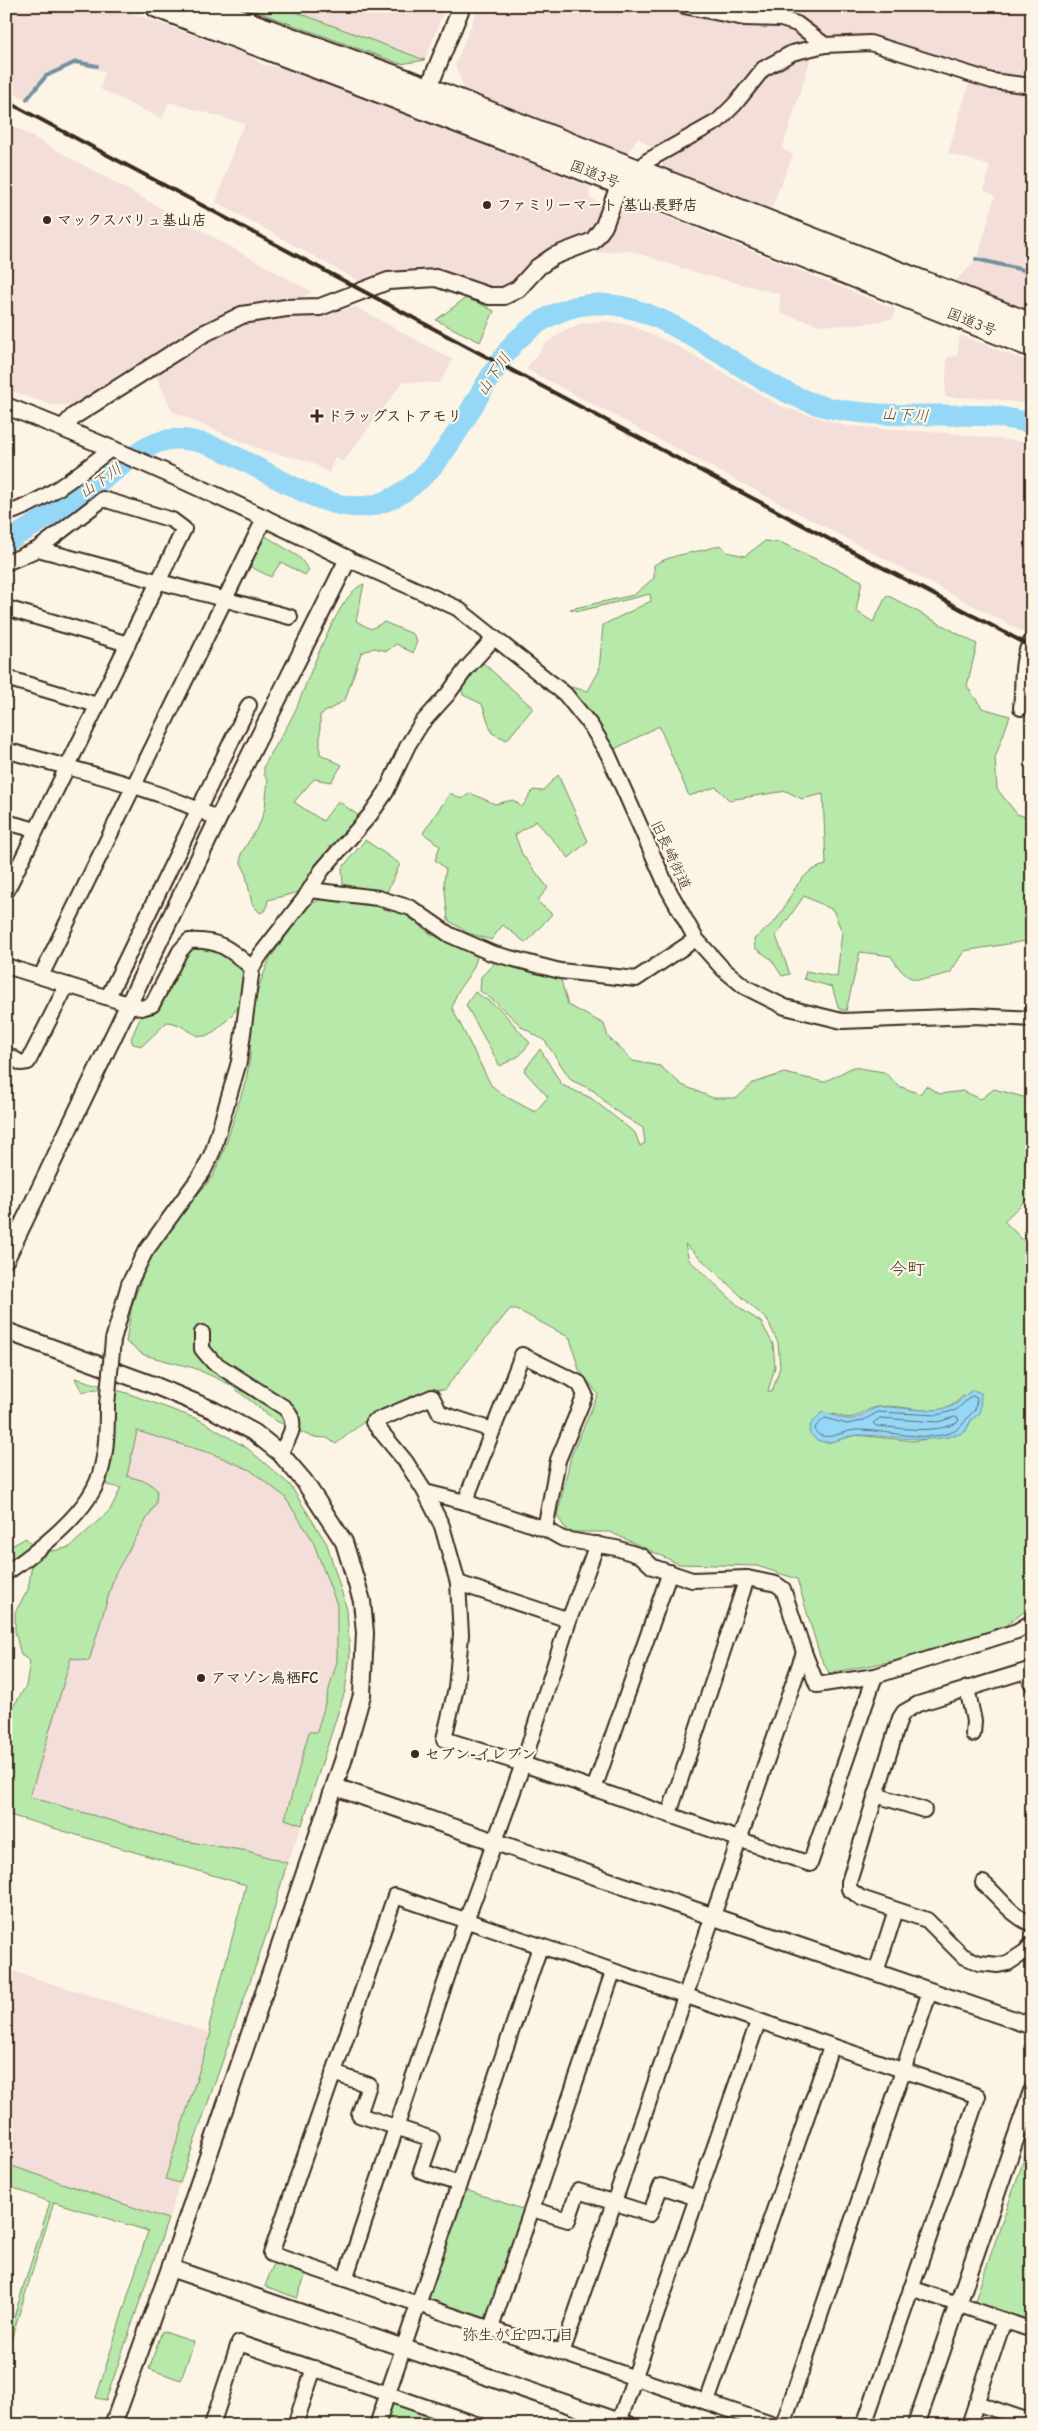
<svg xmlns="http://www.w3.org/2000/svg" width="1038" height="2431" font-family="'Comic Neue','Klee One',sans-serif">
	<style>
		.built { fill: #f3ded9 }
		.green { fill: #b6e9aa; stroke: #788a64; fill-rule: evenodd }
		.water { fill: #94d7f6; stroke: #7092a0 }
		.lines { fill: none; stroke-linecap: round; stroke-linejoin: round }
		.shore { stroke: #5f6f74; stroke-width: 1 }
		.stream { stroke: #7092a0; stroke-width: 4 }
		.river { stroke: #94d7f6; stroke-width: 21 }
		.minor-casing { stroke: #3b2a1e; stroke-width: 18 }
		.tertiary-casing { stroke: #3b2a1e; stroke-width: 20 }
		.trunk-casing { stroke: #3b2a1e; stroke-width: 26 }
		.minor { stroke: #fcf5e5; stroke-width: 14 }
		.tertiary { stroke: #fcf5e5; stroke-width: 16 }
		.trunk { stroke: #fcf5e5; stroke-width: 22 }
		.rail { stroke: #3b2a1e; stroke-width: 4 }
		.minor-bridge-casing { stroke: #3b2a1e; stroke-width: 18; stroke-linecap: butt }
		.minor-bridge { stroke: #fcf5e5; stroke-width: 14 }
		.poi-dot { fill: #3b2a1e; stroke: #fcf5e5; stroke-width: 2 }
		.labels { text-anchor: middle; stroke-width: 4.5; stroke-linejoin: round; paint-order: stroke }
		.street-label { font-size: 15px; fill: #3b2a1e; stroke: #fcf5e5 }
		.poi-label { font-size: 15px; font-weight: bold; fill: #3b2a1e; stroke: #fcf5e5; text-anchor: start }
		.water-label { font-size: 16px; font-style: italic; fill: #515554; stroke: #fcf5e5 }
		.neighbourhood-label { font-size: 16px; fill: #3b2a1e; stroke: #fcf5e5 }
		.quarter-label { font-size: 18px; fill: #3b2a1e; stroke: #fcf5e5 }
	</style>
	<rect width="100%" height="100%" fill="#fcf5e5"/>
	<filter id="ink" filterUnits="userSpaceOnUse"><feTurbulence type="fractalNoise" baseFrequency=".02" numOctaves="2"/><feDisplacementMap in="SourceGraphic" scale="10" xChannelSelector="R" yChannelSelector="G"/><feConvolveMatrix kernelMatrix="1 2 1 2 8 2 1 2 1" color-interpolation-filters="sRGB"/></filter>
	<g filter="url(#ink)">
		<!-- built -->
		<g class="built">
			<path d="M6 6H112L248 55 263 65 291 69 459 134 590 187 589 198 606 205 599 224 588 237 511 288 498 292 440 272 366 285 216 202 237 139 245 124 169 102 162 119 100 89 105 71 76 65 47 78 29 101 6 89Z"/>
			<path d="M250 6H446L425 60 401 64 252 10Z"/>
			<path d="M479 6H1032V82L990 77 871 38 814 43 771 70 790 58 812 55 782 149 793 155 771 209 664 168 654 149 638 138 626 154 465 92 455 65Z"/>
			<path d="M970 80 1032 90V311L955 281 977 260 995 196 984 190 990 166 948 153Z"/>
			<path d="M6 122 312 292 297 300 254 304 211 320 77 405H51L6 389Z"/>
			<path d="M629 202 895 309 893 319 857 325H820L780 313V294L693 272 628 250 596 253 595 248 619 207Z"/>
			<path d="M356 307 453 360 440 383 403 382 343 462 335 457 329 473 311 462 262 450 173 412 155 374 229 329 273 318 328 314Z"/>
			<path d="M607 321 630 325 677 346 782 407 847 426 948 433 1032 443V632L1027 634 526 369 545 344 565 330 583 323Z"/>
			<path d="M960 335 1032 363V405L989 398 945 397 947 358 957 355Z"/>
			<path d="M137 1431 213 1454 250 1470 284 1496 312 1538 337 1605V1661L317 1732H309L285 1819 302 1825 287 1863 248 1851 178 1840 30 1797 71 1658 89 1660 115 1574 156 1503V1490L148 1482 126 1476Z"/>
			<path d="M6 1969 211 2033 166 2179 180 2183 168 2219 6 2164Z"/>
		</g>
		<!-- green -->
		<g class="green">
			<path d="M250 6H280L425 60 401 64 252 10Z"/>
			<path d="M467 297 494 311 480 342 436 320Z"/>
			<path d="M264 535 299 557 309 570 305 575 281 562 271 577 249 566Z"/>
			<path d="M765 541 782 543 862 581 856 611 873 622 887 595 977 644 967 686 982 708 1010 716 995 758 997 789 1017 814 1032 819V940L964 951 950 973C918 981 909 987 891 956L860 952 846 1011 839 1009 832 987 804 979 806 971 837 977 842 932 833 910 804 896 776 936 790 974 782 976 771 959 755 948 754 939C761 933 769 927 775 921 792 900 796 871 826 865L823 794 802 799 786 791 729 800 716 787 689 796 659 726 613 750 592 713 566 686 588 691 599 671 603 625 651 601 650 594 580 611 570 609 634 595 654 578V565C673 553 699 553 721 545L727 552 745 556Z"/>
			<path d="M364 584 356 621 371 629 384 622 413 634 417 641 413 653 396 644 387 651 374 648 361 653 345 700 320 715V754L342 765 331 782 314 779 294 802 323 821 338 801 362 818 303 891 268 900 266 910 260 913 252 904 245 871 241 863V854L260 823 265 808 268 780 264 775V766C274 747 287 729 296 709 307 683 338 592 364 584Z"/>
			<path d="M481 661 533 708 507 740 492 733 482 704 463 695 462 688Z"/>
			<path d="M558 775 588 841 569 858 536 821 515 835 522 854 548 888 537 901 552 914 526 943 503 925 491 940 468 933 448 920 444 881 446 869 435 860 440 846 423 833 450 793 462 799 470 793 495 804 513 800 522 807 533 790 542 791Z"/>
			<path d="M365 840 400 864 386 894 343 884 342 868Z"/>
			<path d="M324 898 378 904 402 912 431 934 477 956C474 976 456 985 452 1008L491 1085 503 1095 535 1112 548 1097 524 1071 540 1049 562 1085 591 1098 635 1133 640 1146 645 1143 643 1128 614 1110 594 1091 571 1080 545 1041 522 1027 498 1004 480 991 481 977 497 960 560 977 568 1005 604 1024 608 1037 633 1061 660 1066 682 1085 713 1098H737L753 1083 784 1073 824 1082 853 1067 884 1072 899 1086 920 1094 926 1086 940 1094 963 1091 981 1099 994 1089 1031 1099 1032 1126 1029 1133 1032 1135V1176L1025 1182 1032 1187V1194L1004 1221 1024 1241 1032 1242V1606L1005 1626 899 1660 829 1673 820 1656 797 1579 757 1566 679 1564 610 1532H568L557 1516 571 1456 598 1394 579 1370 570 1338 516 1309H510L444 1390 432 1389 375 1413 336 1444 327 1438 312 1437 276 1421 229 1384 194 1368 144 1355 126 1342 132 1305 147 1264 171 1227 213 1176 224 1150 246 1080 250 1058 251 1016 260 983 270 958 309 905ZM685 1244 768 1321 778 1343 780 1367 772 1392 768 1391 775 1367 773 1344 761 1322 744 1311 689 1260ZM963 1395 972 1419 965 1432 914 1441 856 1435 826 1443 834 1414C858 1424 858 1410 878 1407 898 1404 918 1412 937 1410 949 1409 956 1404 963 1395Z"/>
			<path d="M210 943C218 949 232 954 238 962 244 968 246 987 244 995 242 1007 217 1033 205 1036 194 1039 183 1022 167 1022L142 1046 133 1044 131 1039 141 1016 148 1015 153 1010 186 951 195 946Z"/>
			<path d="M475 992 500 1009 530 1043 519 1056 500 1066 466 1005Z"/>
			<path d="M75 1378 127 1393 200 1420 247 1448 290 1485 327 1544 347 1610 350 1656 345 1691 302 1825 285 1819 309 1732H317L337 1661V1605L312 1539 284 1496 250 1470 213 1454 137 1431 127 1476 148 1482 157 1490 156 1503 115 1574 89 1661 71 1658 30 1797 178 1840 248 1851 287 1863 268 1930 180 2183 165 2179 211 2033 209 2026 246 1885 6 1814V1718L26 1686 30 1661 21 1655 15 1631V1612L28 1590 32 1564 22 1559 6 1569V1549L26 1538 39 1554 70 1547 110 1510 121 1488 107 1485 115 1403 96 1389 82 1392Z"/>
			<path d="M1032 2136V2324L978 2305 975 2300Z"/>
			<path d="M6 2164 168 2219 106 2400 96 2398 148 2231 54 2202 6 2356V2320L14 2317 50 2202 6 2185Z"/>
			<path d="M463 2189 525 2210 489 2317 485 2319 428 2299 426 2296Z"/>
			<path d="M274 2263 306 2274 297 2298 265 2286Z"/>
			<path d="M162 2331 194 2342 181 2380 149 2369Z"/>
			<path d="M390 2399 453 2421 452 2425H381Z"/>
		</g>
		<!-- water -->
		<path class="water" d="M973 1390 981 1393 980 1413 972 1419 965 1432C929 1446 895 1435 858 1435 847 1435 834 1444 824 1442 816 1441 813 1437 809 1432L811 1424 822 1412C830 1413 840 1419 848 1419 860 1420 869 1408 880 1407 903 1406 930 1415 952 1406 959 1403 965 1394 973 1390Z"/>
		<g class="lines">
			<!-- shore -->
			<g class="shore">
				<path d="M972 1396 977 1398 975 1410C964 1419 964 1428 950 1433 921 1442 887 1430 857 1430 843 1430 824 1444 815 1431L816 1426 825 1418 847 1424 862 1421 878 1412 937 1415 956 1410Z"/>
				<path d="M956 1417 959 1419 957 1423C932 1434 902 1428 876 1426L873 1423 880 1418 937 1422Z"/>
			</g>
			<!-- stream -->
			<g class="stream">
				<path d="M27 99 46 76 76 62 97 66"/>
				<path d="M976 259 1032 272"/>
			</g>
			<!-- river -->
			<path class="river" d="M6 541C45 521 80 494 116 470 132 458 146 444 167 440 228 429 310 521 374 505 435 489 462 420 494 371 501 362 507 350 515 342 626 235 724 385 830 408 883 419 937 413 991 416 1004 417 1018 421 1032 423"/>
			<!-- minor casing -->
			<g class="minor-casing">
				<g id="minor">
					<path d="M684 6 744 18 781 19 797 24 825 45"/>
					<path d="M633 176 639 172 647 161 718 121 735 104 763 69 792 53 825 45 870 43 992 81 1032 86"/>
					<path d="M6 514C46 501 79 474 112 448"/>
					<path d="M348 559 457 608 565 694 591 726 608 754 668 889 696 939 723 969 745 987 785 1007 842 1021 975 1016 1032 1019"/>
					<path d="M6 563 38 549 290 617"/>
					<path d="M6 608 128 644"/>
					<path d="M6 678 97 705"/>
					<path d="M1021 708C1024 685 1019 660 1032 640"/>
					<path d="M6 750C77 771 152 786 218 819"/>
					<path d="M6 822 36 830"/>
					<path d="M310 890 378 898 411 908 450 935 491 953 560 971 636 979 696 939"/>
					<path d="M6 892 184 529 172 520 103 499 38 549"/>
					<path d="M6 966 141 1008 152 1005 180 951 189 941C219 939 230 949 252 968"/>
					<path d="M41 976 265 517"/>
					<path d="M108 997 249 705"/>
					<path d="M6 1054 21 1063 28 1062 67 985"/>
					<path d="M202 1333V1349L213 1362 285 1408C300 1423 289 1438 280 1453"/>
					<path d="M113 1340 129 1284 145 1252 203 1172 213 1151 239 1062 252 968 261 954 304 899 322 870 370 815 386 792 408 745 421 724 448 694 466 669 494 638"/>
					<path d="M492 1430 440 1413 432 1397 373 1422 406 1462 425 1492 442 1526 458 1583 461 1635 456 1688 444 1739 523 1764 810 1864 875 1676"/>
					<path d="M425 1492 465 1502 545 1529 563 1539 616 1548 641 1556 653 1567 692 1580 747 1578 776 1584 783 1589 804 1652 817 1685 875 1676 1017 1631 1032 1622"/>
					<path d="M465 1502 522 1355 579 1383 585 1395 558 1460 545 1529"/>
					<path d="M6 1573C38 1551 89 1512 100 1474 107 1451 107 1428 107 1405"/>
					<path d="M458 1583 569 1620"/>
					<path d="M1032 1669 918 1704 904 1712 900 1718 849 1882V1889L861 1898 927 1920 963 1956 979 1963 998 1965 1008 1963 1025 1952 1032 1944"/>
					<path d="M1026 1671 1032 1684"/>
					<path d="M967 1688 974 1721 973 1734"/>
					<path d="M594 1789 670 1572"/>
					<path d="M876 1795 924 1810"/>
					<path d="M669 1814 747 1578"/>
					<path d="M983 1883C1000 1897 1011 1916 1032 1924"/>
					<path d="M876 1972 896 1910"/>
					<path d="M333 2073 369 2085 359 2115 432 2139 421 2171 459 2184"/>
					<path d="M532 2209 568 2220 578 2191 650 2214 661 2186 697 2198"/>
					<path d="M345 2279 466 1921 523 1764 569 1620 597 1544"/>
					<path d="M911 2288 1032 2330"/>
					<path d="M491 2328 613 1972"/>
					<path d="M562 2353 804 1652"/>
					<path d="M707 2402 831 2047"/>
					<path d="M976 2403 1032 2422"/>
					<path d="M212 2425 239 2343 479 2425"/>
					<path d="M295 2425 314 2368"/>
					<path d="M377 2425 540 1947"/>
					<path d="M618 2425 758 2022"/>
					<path d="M774 2425 271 2254 395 1896 978 2096 864 2425"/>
					<path d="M783 2425 930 1991"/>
					<path d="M969 2425 1004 2320"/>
				</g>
			</g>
			<!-- tertiary casing -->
			<g class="tertiary-casing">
				<g id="tertiary">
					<path d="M424 99 462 6"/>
					<path d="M6 406C123 451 236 503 348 559L218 819 6 1259"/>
					<path d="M63 428 74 416 203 334 242 315 286 308 320 307 388 281 436 278 489 296H504L518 289 538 267 554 256 593 241 604 226 620 183"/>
					<path d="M6 1331 156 1386 213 1410 255 1433 280 1453 304 1481 344 1542 362 1601 365 1633 362 1695 343 1761 170 2268 113 2425"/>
					<path d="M335 1787 1032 2026"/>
					<path d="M170 2268 629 2425"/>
					<path d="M916 2425 1032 2091"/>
				</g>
			</g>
			<!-- trunk casing -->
			<g class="trunk-casing">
				<g id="trunk">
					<path d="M157 6 620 183 1032 346"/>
					<path d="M214 11 428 89 1032 325"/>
				</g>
			</g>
			<!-- minor -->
			<use href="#minor" class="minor"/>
			<!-- tertiary -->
			<use href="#tertiary" class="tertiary"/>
			<!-- trunk -->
			<use href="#trunk" class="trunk"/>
			<!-- rail -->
			<path class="rail" d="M6 101 1032 647"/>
			<!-- minor-bridge casing -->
			<g class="minor-bridge-casing">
				<path id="minor-bridge" d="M107 1405 113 1340"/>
			</g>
			<!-- minor-bridge -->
			<use href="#minor-bridge" class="minor-bridge"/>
		</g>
	</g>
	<!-- markers -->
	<g class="poi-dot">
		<circle cx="487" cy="205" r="5"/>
		<circle cx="47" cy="220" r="5"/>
		<path d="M314.5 408.5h5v5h5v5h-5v5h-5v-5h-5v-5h5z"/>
		<circle cx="201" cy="1678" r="5"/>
		<circle cx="415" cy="1754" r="5"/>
	</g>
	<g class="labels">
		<!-- street labels -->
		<g class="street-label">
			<text transform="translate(595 174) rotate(21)" y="5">国道3号</text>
			<text transform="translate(972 322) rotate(22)" y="5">国道3号</text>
			<text transform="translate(671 855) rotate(65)" y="5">旧長崎街道</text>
		</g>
		<!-- poi labels -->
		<g class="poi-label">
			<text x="497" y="210">ファミリーマート 基山長野店</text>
			<text x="57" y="225">マックスバリュ基山店</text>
			<text x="327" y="421">ドラッグストアモリ</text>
			<text x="211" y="1683">アマゾン鳥栖FC</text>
			<text x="425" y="1759">セブン-イレブン</text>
		</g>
		<!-- water labels -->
		<g class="water-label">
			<text transform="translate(493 374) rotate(-56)" y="6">山下川</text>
			<text transform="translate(905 414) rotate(3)" y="6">山下川</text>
			<text transform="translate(100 480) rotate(-35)" y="6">山下川</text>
		</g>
		<!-- neighbourhood labels -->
		<g class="neighbourhood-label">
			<text x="518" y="2340">弥生が丘四丁目</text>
		</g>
		<!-- quarter labels -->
		<g class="quarter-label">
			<text x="907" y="1275">今町</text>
		</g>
	</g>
	<!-- margin -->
	<rect width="1038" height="2431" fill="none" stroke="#fcf5e5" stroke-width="25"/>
	<rect x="12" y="12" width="1013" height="2406" fill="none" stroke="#3b2a1e" stroke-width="2" filter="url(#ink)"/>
</svg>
